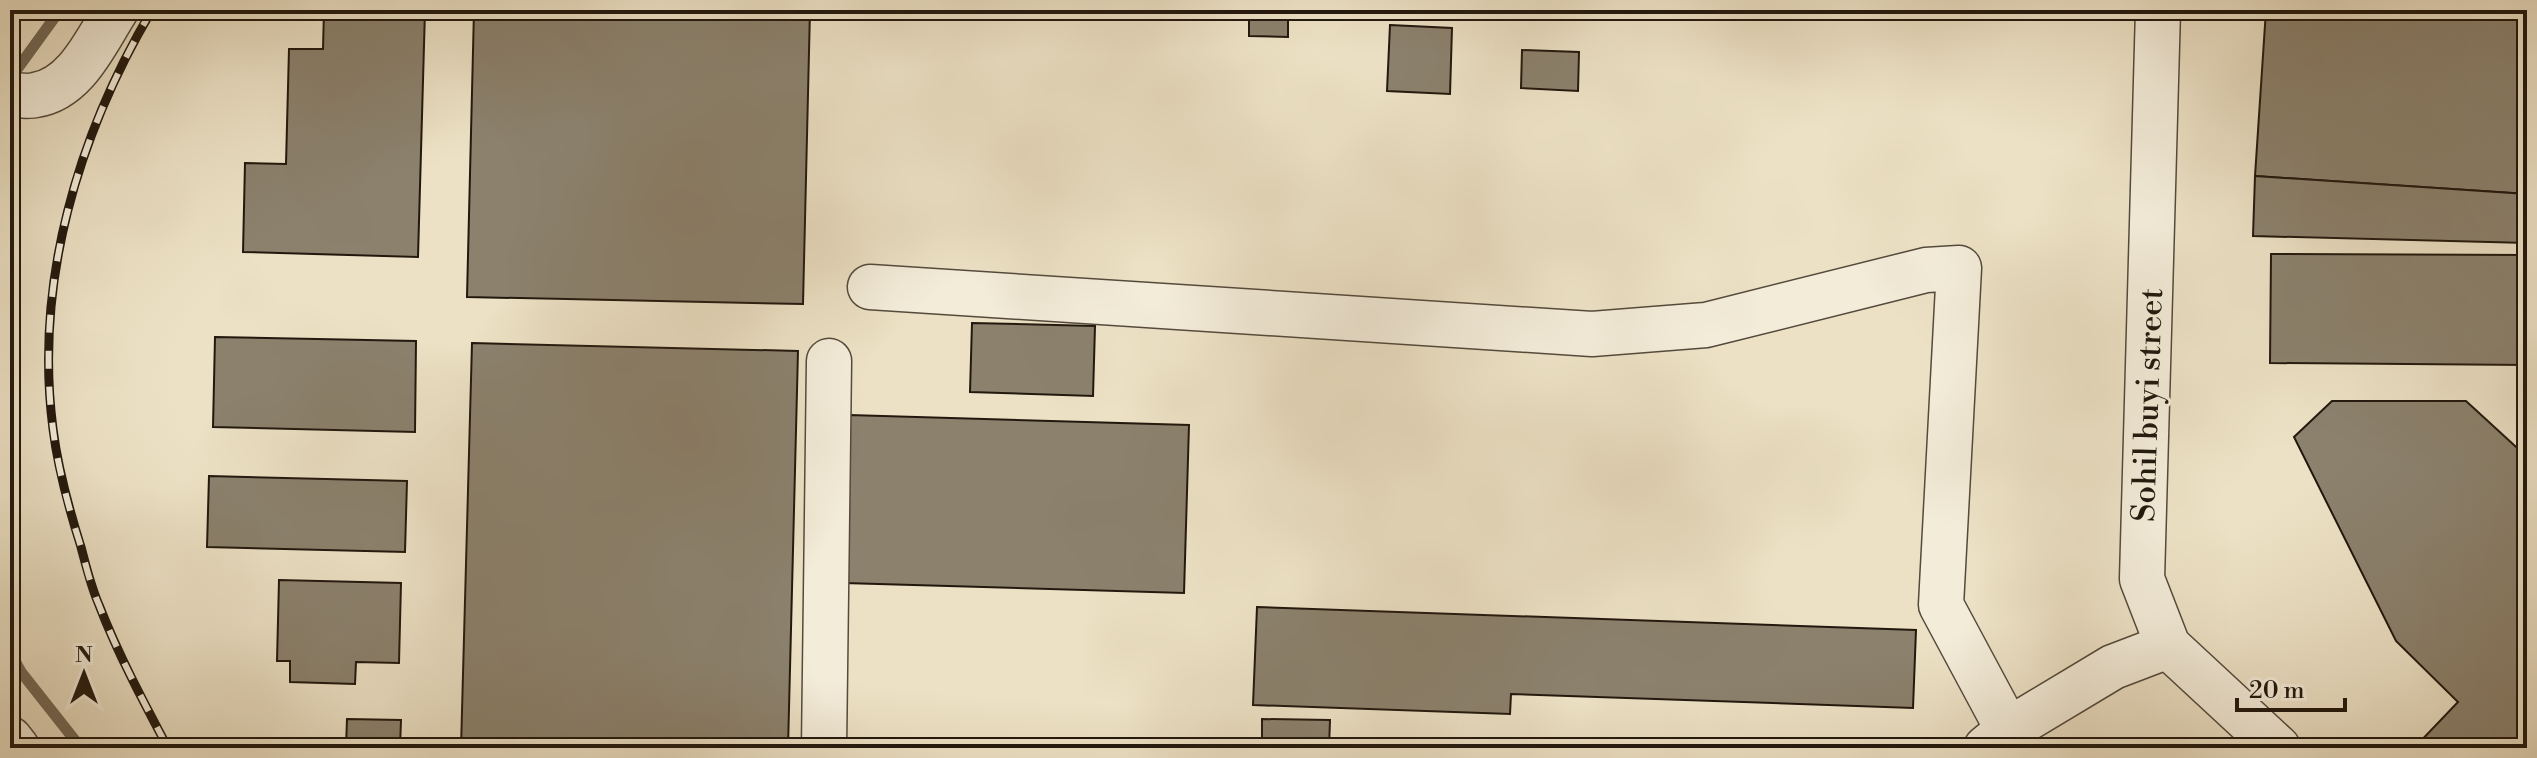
<svg xmlns="http://www.w3.org/2000/svg" width="2537" height="758" font-family="'Libre Bodoni',serif">
	<style>
		.lines { fill: none; stroke-linecap: round; stroke-linejoin: round }
		.stream { stroke: #726857; stroke-width: 11 }
		.building { fill: #8b816d; stroke: #22180e; stroke-width: 2 }
		.minor-casing { stroke: #544a3c; stroke-width: 47 }
		.minor { stroke: #f3ecd9; stroke-width: 44 }
		.rail-casing { stroke: #22180e; stroke-width: 9 }
		.rail { stroke: #f3ecd9; stroke-width: 6; stroke-dasharray: 18; stroke-linecap: butt }
		.labels { text-anchor: middle; stroke-width: 6; stroke-linejoin: round; paint-order: stroke }
		.street-label { font-size: 32px; fill: #22180e; stroke: #f3ecd9 }
	</style>
	<rect width="100%" height="100%" fill="#ece1c5"/>
	<filter id="stains"><feTurbulence type="fractalNoise" baseFrequency=".0025" numOctaves="4"/><feColorMatrix values="0 0 0 0 .2 0 0 0 0 .09 0 0 0 0 .02 0 0 0 .5 -.17"/></filter>
	<radialGradient id="worn" r=".72"><stop offset=".6" stop-color="#630" stop-opacity="0"/><stop offset="1" stop-color="#630" stop-opacity=".3"/></radialGradient>
	<g class="lines">
		<!-- stream -->
		<g class="stream">
			<path d="M10 79 60 10"/>
			<path d="M10 652 21 672 81 748"/>
		</g>
	</g>
	<!-- building -->
	<g class="building">
		<path d="M324 10H425L418 257 243 252 245 163 286 164 289 49H323Z"/>
		<path d="M474 10H810L803 304 467 297Z"/>
		<path d="M1249 10H1288V37L1249 36Z"/>
		<path d="M2266 10H2527V194L2255 176Z"/>
		<path d="M1390 25 1452 28 1450 94 1387 91Z"/>
		<path d="M1522 50 1579 52 1578 91 1521 88Z"/>
		<path d="M2255 176 2527 194V243L2253 236Z"/>
		<path d="M2271 254 2527 255V365L2270 363Z"/>
		<path d="M972 323 1095 326 1093 396 970 392Z"/>
		<path d="M215 337 416 341 415 432 213 427Z"/>
		<path d="M472 343 798 351 788 748H461Z"/>
		<path d="M2332 401H2466L2527 457V748H2414L2458 702 2396 641 2294 437Z"/>
		<path d="M849 415 1189 425 1184 593 844 583Z"/>
		<path d="M209 476 407 481 405 552 207 547Z"/>
		<path d="M279 580 401 583 399 663 356 662 355 684 290 682V661H277Z"/>
		<path d="M1257 607 1916 630 1913 708 1511 694 1510 714 1253 705Z"/>
		<path d="M347 719 401 720 400 748H346Z"/>
		<path d="M1262 719 1330 720 1329 748H1262Z"/>
	</g>
	<g class="lines">
		<!-- minor casing -->
		<g class="minor-casing">
			<g id="minor">
				<path d="M2158 10 2142 579 2168 646 2278 748"/>
				<path d="M10 95C18 95 28 97 35 95 76 89 96 41 116 10"/>
				<path d="M870 287 1592 334 1706 325 1926 270 1959 268 1941 605 2008 730"/>
				<path d="M10 739 17 748"/>
				<path d="M824 748 829 361"/>
				<path d="M1986 748 2008 730 2113 667 2168 646"/>
			</g>
		</g>
		<!-- minor -->
		<use href="#minor" class="minor"/>
		<!-- rail casing -->
		<g class="rail-casing">
			<path id="rail" d="M152 10C78 135 34 282 53 429 58 469 69 509 81 547 86 566 91 587 99 605 118 654 143 701 168 748"/>
		</g>
		<!-- rail -->
		<use href="#rail" class="rail"/>
	</g>
	<g class="labels">
		<!-- street labels -->
		<g class="street-label">
			<text transform="translate(2147 405) rotate(-88)" y="11">Sohil buyi street</text>
		</g>
	</g>
	<!-- margin -->
	<rect width="2537" height="758" fill="none" stroke="#ece1c5" stroke-width="40"/>
	<rect x="12" y="12" width="2513" height="734" fill="none" stroke="#22180e" stroke-width="4"/>
	<rect x="20" y="20" width="2497" height="718" fill="none" stroke="#22180e" stroke-width="2"/>
	<!-- north arrow -->
	<g transform="translate(84 674)" stroke="#f3ecd9" stroke-width="6" paint-order="stroke">
	<path d="M0-6L14 30L0 20L-14 30Z" fill="#22180e"/>
	<text y="-12" font-size="22" font-weight="bold" text-anchor="middle" fill="#22180e">N</text>
	</g>
	<!-- scale -->
	<path d="M2237 698v12h108v-12" fill="none" stroke="#22180e" stroke-width="4"/>
	<text x="2249" y="698" font-size="24" fill="#22180e" stroke="#f3ecd9" stroke-width="6" paint-order="stroke">20 m</text>
	<rect width="100%" height="100%" filter="url(#stains)"/>
	<rect width="100%" height="100%" fill="url(#worn)"/>
</svg>
